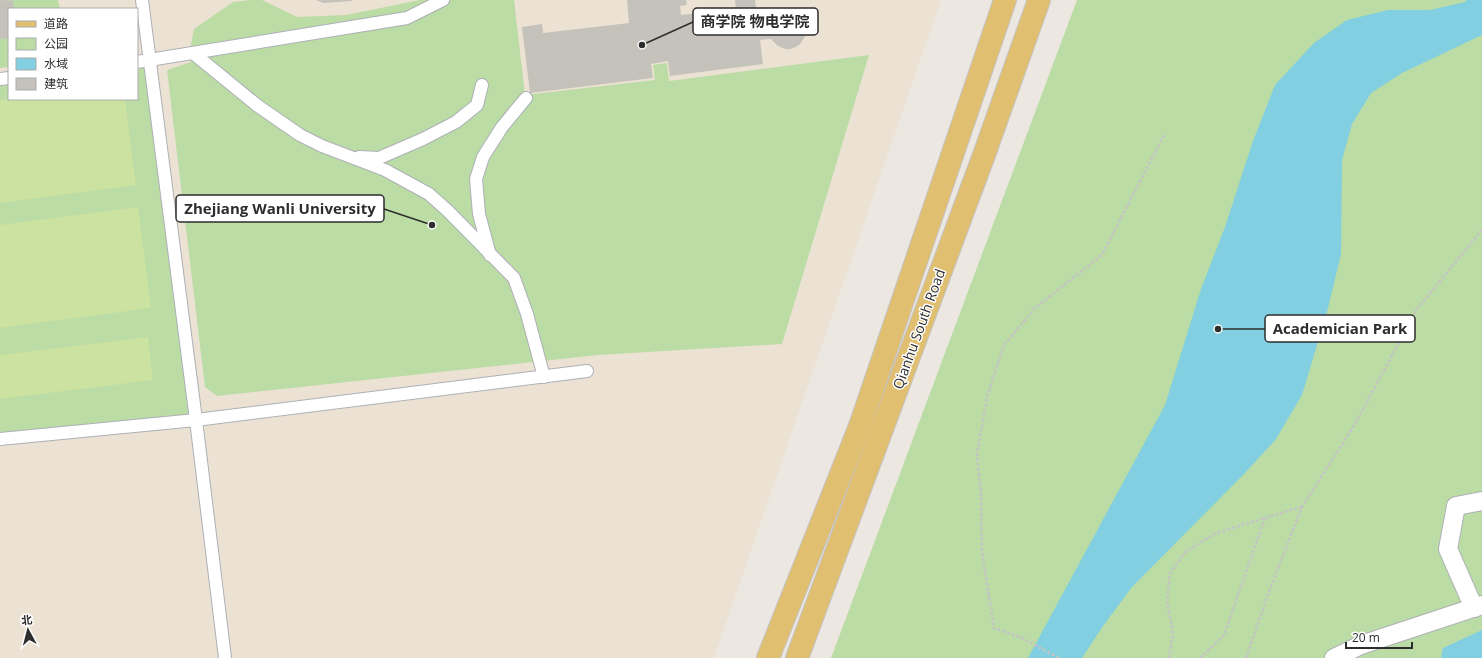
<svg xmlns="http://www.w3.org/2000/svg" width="1482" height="658" font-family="'Open Sans','Noto Sans SC',sans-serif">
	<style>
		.education { fill: #ece2d3; fill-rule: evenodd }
		.green { fill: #bbdca4 }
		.pitch { fill: #cbe2a1 }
		.water { fill: #81cfe1 }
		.building { fill: #c5c2bc }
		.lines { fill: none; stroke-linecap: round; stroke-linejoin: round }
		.service-casing { stroke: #adb0b7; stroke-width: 14 }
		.pedestrian-casing { stroke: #adb0b7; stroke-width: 20 }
		.primary-casing { stroke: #c4c4c4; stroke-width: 24 }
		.path { stroke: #c4c4c4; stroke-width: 2.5; stroke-dasharray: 3 2; stroke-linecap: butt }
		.service { stroke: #fff; stroke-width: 12 }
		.pedestrian { stroke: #fff; stroke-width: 18 }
		.primary { stroke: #e1bf71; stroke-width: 22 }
		.labels { text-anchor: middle; stroke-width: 3; stroke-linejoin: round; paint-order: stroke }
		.street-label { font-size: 14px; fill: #2d2d2d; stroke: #fff }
		.leader { fill: none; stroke: #2d2d2d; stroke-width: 1.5 }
		.callout-dot { fill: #2d2d2d; stroke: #fff; stroke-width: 1.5 }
		.callout { fill: #fff; stroke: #2d2d2d; stroke-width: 1.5 }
		.callout-label { font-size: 15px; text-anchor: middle; font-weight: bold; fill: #2d2d2d }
	</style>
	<rect width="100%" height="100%" fill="#ece7e1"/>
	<!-- education -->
	<path class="education" d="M0 0H941L714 658H0ZM9 9H137V99H9Z"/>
	<!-- green -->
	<g class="green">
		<path d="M0 0H58L60 9H9V67L0 68Z"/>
		<path d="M250 0H262L297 17 346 15 420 0H514L525 95 655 80 653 65 667 63 669 81 869 55 782 344 598 355 217 396 205 387 167 70 191 62V45L194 29 233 2Z"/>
		<path d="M1077 0H1482V658H831Z"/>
		<path d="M150 60 196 420 0 439V79L9 78V99H137V62Z"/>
	</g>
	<!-- pitch -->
	<g class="pitch">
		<path d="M9 99H125L136 185 0 203V100Z"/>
		<path d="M138 207 151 308 0 328V225Z"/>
		<path d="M148 337 153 380 0 399V355Z"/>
	</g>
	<!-- water -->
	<g class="water">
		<path d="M1467 0H1482V35L1402 73 1371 93 1352 124 1342 160 1341 254 1327 312 1302 395 1276 439 1244 474 1132 587 1103 626 1082 658H1028L1165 405 1201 289 1225 227 1253 141 1275 85 1314 43 1347 20 1388 10H1430L1465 2Z"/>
		<path d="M1482 630V658H1441L1443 648Z"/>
	</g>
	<!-- building -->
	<g class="building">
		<path d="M0 0 16 1H13L14 9H9V38L0 39Z"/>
		<path d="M316 0H352V1L323 3Z"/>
		<path d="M627 0H686L687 5 680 6 681 15 736 9 735 0H755L759 29 770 28 772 21 780 15 792 14 798 16 803 21 806 27V35L800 44 796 47 790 49H785L778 46 771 39 760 40 763 64 670 76 668 61 651 64 653 78 530 93 522 27 542 24 543 33 629 23Z"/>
	</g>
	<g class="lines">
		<!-- service casing -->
		<g class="service-casing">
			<g id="service">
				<path d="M142 0 196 420 225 658"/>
				<path d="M193 53 258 106 300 135 322 146 385 170 429 194 448 211 514 278 527 314 544 377"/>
				<path d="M137 62 407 18 443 0"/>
				<path d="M0 79 9 78"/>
				<path d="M359 157 379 158 423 139 456 122 477 105 482 85"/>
				<path d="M490 255 479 214 476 179 483 157 502 127 526 98"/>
				<path d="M0 439 196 420 587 371"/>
			</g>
		</g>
		<!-- pedestrian casing -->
		<g class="pedestrian-casing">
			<g id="pedestrian">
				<path d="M1474 608 1448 549 1456 506 1482 501"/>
				<path d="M1334 658 1361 645 1482 605"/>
			</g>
		</g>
		<!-- primary casing -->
		<g class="primary-casing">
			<g id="primary">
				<path d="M768 658 860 426 1005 0"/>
				<path d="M797 658 984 155 1039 0"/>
			</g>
		</g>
		<!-- path -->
		<g class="path">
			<path d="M1059 658 1022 638 994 628 982 553 981 495 977 455 987 397 1004 345 1035 308 1102 255 1165 133"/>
			<path d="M1169 658 1173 634 1167 602 1170 573 1185 552 1216 533 1301 507"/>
			<path d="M1200 658 1224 635 1265 518"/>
			<path d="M1246 658 1270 589 1302 507 1355 424 1417 309 1482 230"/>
		</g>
		<!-- service -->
		<use href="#service" class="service"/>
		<!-- pedestrian -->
		<use href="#pedestrian" class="pedestrian"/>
		<!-- primary -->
		<use href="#primary" class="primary"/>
	</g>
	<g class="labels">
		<!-- street labels -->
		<g class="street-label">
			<text transform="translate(919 329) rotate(-70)" y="5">Qianhu South Road</text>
		</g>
	</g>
	<!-- callouts -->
	<path class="leader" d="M642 45L693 22M432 225L384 209M1218 329L1265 329"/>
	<g class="callout-dot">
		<circle cx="642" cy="45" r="4"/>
		<circle cx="432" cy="225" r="4"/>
		<circle cx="1218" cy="329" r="4"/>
	</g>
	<g class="callout">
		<rect x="693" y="8" width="125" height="27" rx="4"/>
		<rect x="176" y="195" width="208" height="27" rx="4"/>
		<rect x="1265" y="315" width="150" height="27" rx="4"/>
	</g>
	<g class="callout-label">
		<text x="755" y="27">商学院 物电学院</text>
		<text x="280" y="214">Zhejiang Wanli University</text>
		<text x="1340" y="334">Academician Park</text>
	</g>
	<!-- legend -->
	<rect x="8" y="8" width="130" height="92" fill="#ffffff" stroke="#ababab"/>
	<rect x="16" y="21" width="20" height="6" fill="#e1bf71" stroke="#ababab"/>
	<text x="44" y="28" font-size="12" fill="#2d2d2d">道路</text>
	<rect x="16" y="38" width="20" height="12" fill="#bbdca4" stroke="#ababab"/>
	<text x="44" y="48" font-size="12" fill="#2d2d2d">公园</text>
	<rect x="16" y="58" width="20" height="12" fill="#81cfe1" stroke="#ababab"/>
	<text x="44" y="68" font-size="12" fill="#2d2d2d">水域</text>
	<rect x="16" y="78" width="20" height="12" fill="#c5c2bc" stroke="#ababab"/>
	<text x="44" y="88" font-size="12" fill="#2d2d2d">建筑</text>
	<!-- north arrow -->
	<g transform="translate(28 630) rotate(353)" stroke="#ffffff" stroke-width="3" paint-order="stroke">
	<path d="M0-3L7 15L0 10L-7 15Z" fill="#2d2d2d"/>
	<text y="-6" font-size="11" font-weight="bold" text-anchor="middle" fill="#2d2d2d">北</text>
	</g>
	<!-- scale -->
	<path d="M1346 642v6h66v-6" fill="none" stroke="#2d2d2d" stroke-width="2"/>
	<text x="1352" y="642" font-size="12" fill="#2d2d2d" stroke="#ffffff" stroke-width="3" paint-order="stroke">20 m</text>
</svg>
